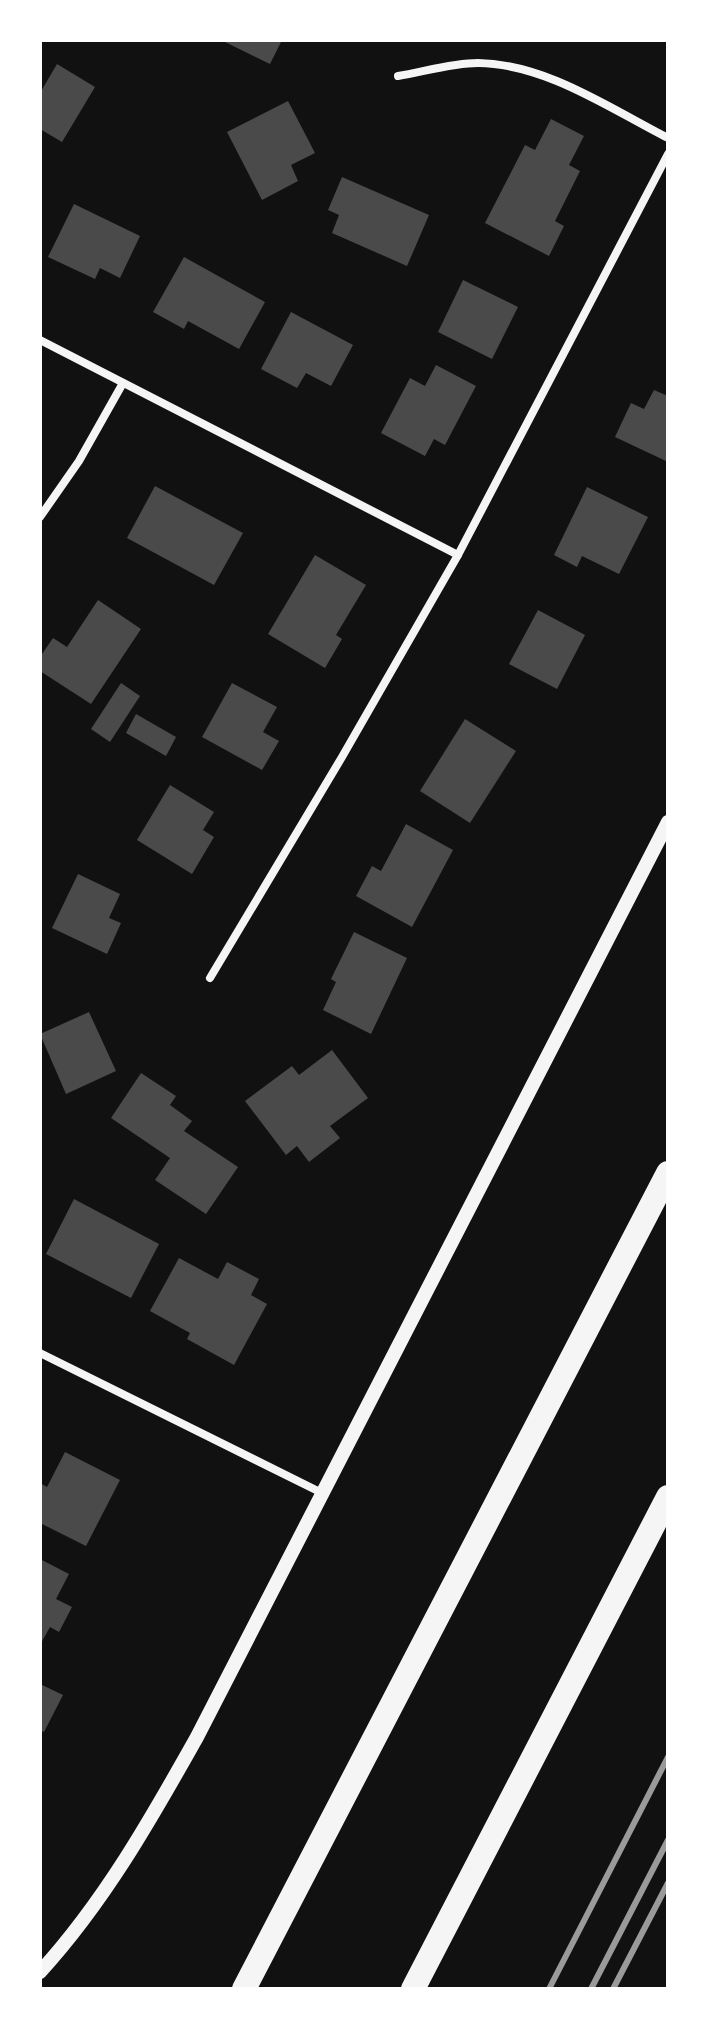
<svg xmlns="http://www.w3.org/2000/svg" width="708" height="2029" font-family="'Asap Condensed',sans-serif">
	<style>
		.building { fill: #4a4a4a }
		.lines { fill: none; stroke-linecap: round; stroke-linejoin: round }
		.minor { stroke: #f5f5f5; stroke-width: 8 }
		.tertiary { stroke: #f5f5f5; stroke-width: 14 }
		.motorway { stroke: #f5f5f5; stroke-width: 24 }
		.rail { stroke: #9a9a9a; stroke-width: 6 }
	</style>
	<rect width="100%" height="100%" fill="#111"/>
	<!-- building -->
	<g class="building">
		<path d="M221 40H282L270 64Z"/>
		<path d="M57 64 95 87 62 142 40 129V93Z"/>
		<path d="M288 101 315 153 291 165 298 181 262 200 227 132Z"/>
		<path d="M551 119 584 136 569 165 580 171 555 221 564 226 549 256 485 223 525 145 535 150Z"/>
		<path d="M342 177 429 215 407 266 332 233 339 215 328 210Z"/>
		<path d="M74 204 140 236 120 278 100 268 95 279 48 257Z"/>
		<path d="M184 257 265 302 239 349 188 321 184 329 153 312Z"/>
		<path d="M463 280 518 307 492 359 438 332Z"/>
		<path d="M291 312 353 345 331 386 306 373 297 388 261 369Z"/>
		<path d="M436 365 476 386 445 445 434 439 425 456 381 433 410 378 425 386Z"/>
		<path d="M654 390 668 396V462L615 437 631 403 644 409Z"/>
		<path d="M155 486 243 533 214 585 127 538Z"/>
		<path d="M587 487 648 517 619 574 582 556 577 567 554 555Z"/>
		<path d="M315 555 366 585 336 635 342 639 325 668 268 634Z"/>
		<path d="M98 600 141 629 91 704 40 671V657L53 638 67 647Z"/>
		<path d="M538 610 585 635 557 689 509 664Z"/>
		<path d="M121 683 140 696 110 742 91 729Z"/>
		<path d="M232 683 277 707 263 732 279 741 262 770 202 737Z"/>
		<path d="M136 714 176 737 166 756 126 733Z"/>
		<path d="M465 719 516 751 470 823 420 791Z"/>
		<path d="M170 785 214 812 203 830 214 837 192 874 137 840Z"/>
		<path d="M406 824 453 850 412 927 356 896 372 866 381 871Z"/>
		<path d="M78 874 120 894 109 918 121 923 107 954 52 928Z"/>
		<path d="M354 932 407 958 371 1034 323 1010 336 982 331 979Z"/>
		<path d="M89 1012 116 1071 66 1094 40 1034Z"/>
		<path d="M332 1050 368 1098 330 1126 340 1138 309 1162 297 1146 286 1155 245 1101 292 1066 299 1075Z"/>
		<path d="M141 1073 176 1096 170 1105 192 1121 184 1131 238 1167 206 1214 155 1180 170 1158 111 1118Z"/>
		<path d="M74 1199 159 1244 131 1298 46 1254Z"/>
		<path d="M179 1258 218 1279 227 1262 259 1279 251 1295 267 1304 234 1365 187 1339 190 1333 150 1311Z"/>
		<path d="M65 1452 120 1480 86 1546 40 1523V1483L47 1487Z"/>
		<path d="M40 1559 69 1574 56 1599 72 1607 59 1632 50 1627 40 1645Z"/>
		<path d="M40 1684 63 1695 44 1732 40 1730Z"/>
	</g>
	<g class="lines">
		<!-- minor -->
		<g class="minor">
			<path d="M398 76C423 72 452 63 478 63 546 64 609 108 668 138"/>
			<path d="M40 340 458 555"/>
			<path d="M40 517 79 461 123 383"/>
			<path d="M210 978 342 757 458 555 668 154"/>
			<path d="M40 1353 322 1493"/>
		</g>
		<!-- tertiary -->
		<path class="tertiary" d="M40 1972C104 1902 151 1819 197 1737L668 822"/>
		<!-- motorway -->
		<g class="motorway">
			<path d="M244 1989 668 1173"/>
			<path d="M413 1989 668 1497"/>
		</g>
		<!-- rail -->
		<g class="rail">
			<path d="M549 1989 668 1757"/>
			<path d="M591 1989 668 1840"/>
			<path d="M613 1989 668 1883"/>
		</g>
	</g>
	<!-- border -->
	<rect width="708" height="2029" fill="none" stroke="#ffffff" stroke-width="84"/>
</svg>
